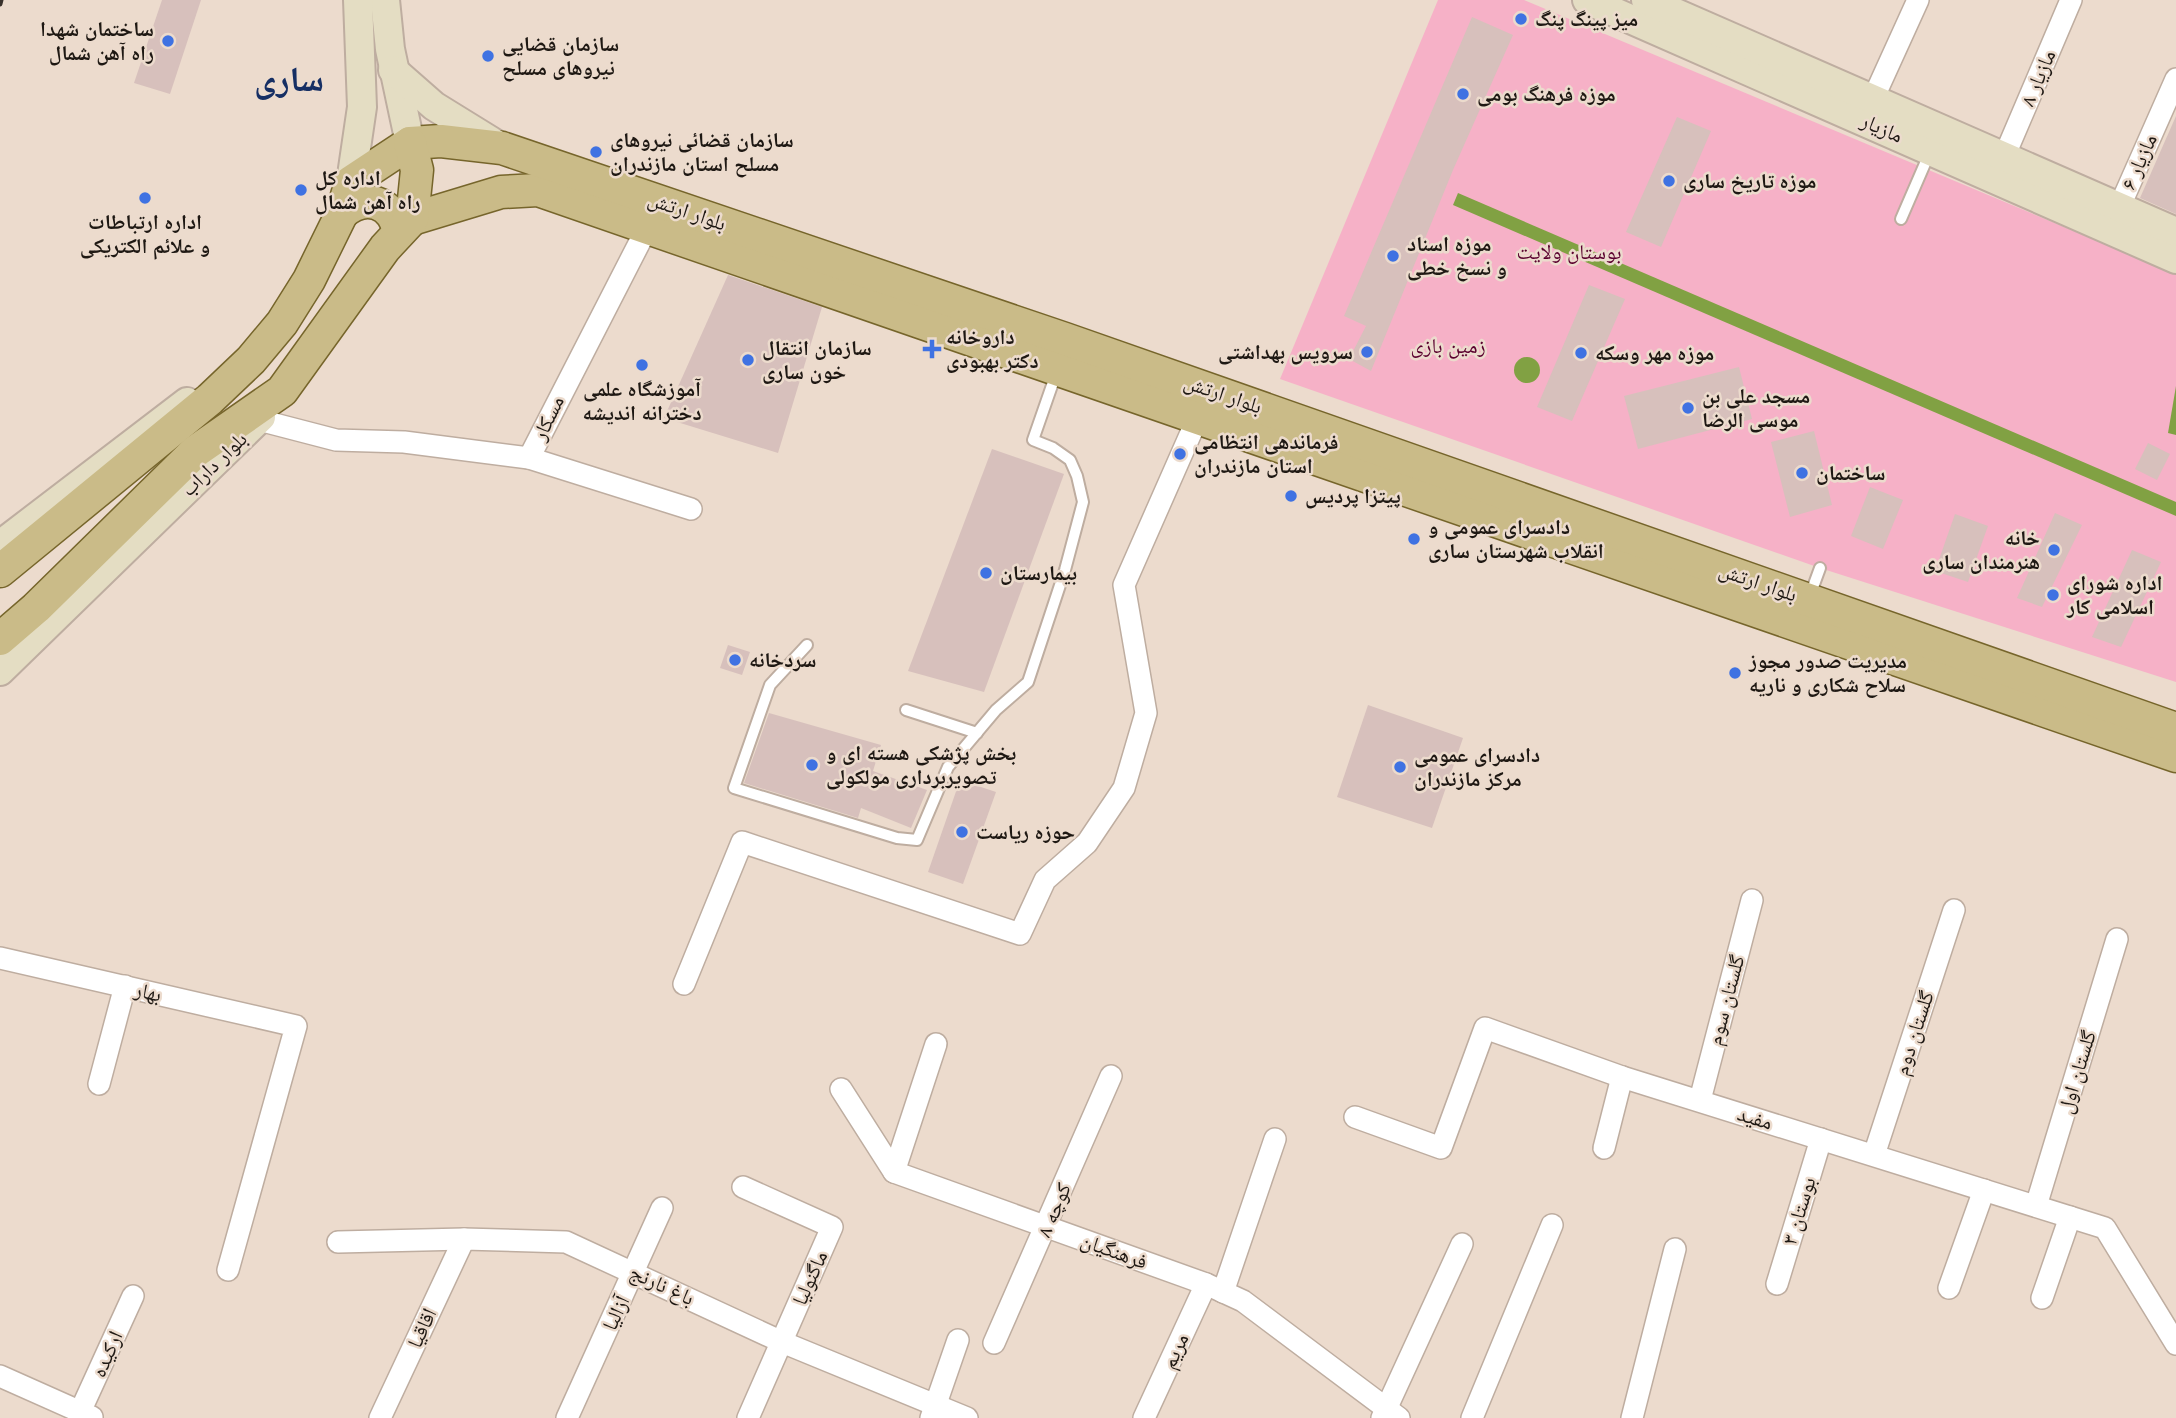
<svg xmlns="http://www.w3.org/2000/svg" width="2176" height="1418" font-family="'Open Sans','Noto Naskh Arabic',sans-serif">
	<style>
		.green { fill: #f6b1c7 }
		.water { fill: #81a143 }
		.building { fill: #d7c0bc }
		.lines { fill: none; stroke-linecap: round; stroke-linejoin: round }
		.lane-casing { stroke: #beada0; stroke-width: 14 }
		.street-casing { stroke: #beada0; stroke-width: 24 }
		.secondary-casing { stroke: #beada0; stroke-width: 32 }
		.primary-casing { stroke: #76652b; stroke-width: 35 }
		.lane { stroke: #fff; stroke-width: 10 }
		.street { stroke: #fff; stroke-width: 21 }
		.secondary { stroke: #e4ddc3; stroke-width: 28 }
		.primary { stroke: #cabb88; stroke-width: 32 }
		.rail { stroke: #39312b; stroke-width: 5 }
		.poi-dot { fill: #3f72e2; stroke: #ecdbcd; stroke-width: 2.5 }
		.labels { text-anchor: middle; stroke-width: 5; stroke-linejoin: round; paint-order: stroke }
		.poi-label { font-size: 21px; font-weight: bold; fill: #1e1813; stroke: #ecdbcd; text-anchor: start }
		.street-label { font-size: 21px; fill: #1e1813; stroke: #ecdbcd }
		.park-label { font-size: 21px; fill: #5a002e; stroke: #ecdbcd }
		.town-label { font-size: 35px; font-weight: bold; fill: #162f64; stroke: #ecdbcd }
	</style>
	<rect width="100%" height="100%" fill="#ecdbcd"/>
	<!-- green -->
	<path class="green" d="M1438 0H1524L2176 274V682L1820 568 1280 379Z"/>
	<!-- water -->
	<g class="water">
		<path d="M1458 193 2176 502V516L1453 205Z"/>
		<circle cx="1527" cy="370" r="13"/>
		<path d="M2176 386V435L2168 433Z"/>
	</g>
	<!-- building -->
	<g class="building">
		<path d="M162 0H201L170 94 134 83Z"/>
		<path d="M1472 17 1513 35 1453 170 1371 371 1349 359 1366 326 1344 316Z"/>
		<path d="M2176 116V214L2140 198Z"/>
		<path d="M1677 117 1711 131 1661 247 1626 232Z"/>
		<path d="M728 275 822 307 778 453 664 418Z"/>
		<path d="M1589 285 1625 299 1572 421 1537 407Z"/>
		<path d="M1739 367 1752 419 1638 449 1624 396Z"/>
		<path d="M1814 431 1832 505 1790 517 1771 442Z"/>
		<path d="M2148 443 2170 454 2157 480 2135 469Z"/>
		<path d="M992 449 1064 474 984 692 908 671Z"/>
		<path d="M1870 487 1903 500 1883 549 1851 536Z"/>
		<path d="M2055 513 2082 525 2042 607 2017 598Z"/>
		<path d="M1955 514 1988 526 1968 582 1935 571Z"/>
		<path d="M2132 550 2161 562 2121 647 2092 637Z"/>
		<path d="M728 645 750 652 742 675 720 668Z"/>
		<path d="M1368 705 1463 738 1432 828 1337 797Z"/>
		<path d="M769 713 881 745 873 771 927 790 911 828 861 808 858 818 744 783Z"/>
		<path d="M960 780 996 792 963 884 928 872Z"/>
	</g>
	<g class="lines">
		<!-- lane casing -->
		<g class="lane-casing">
			<g id="lane">
				<path d="M1901 219 1930 152"/>
				<path d="M1809 598 1820 568"/>
				<path d="M807 645 770 685 734 788 897 838 917 840 948 767 996 710 1028 682 1065 570 1083 502 1077 476 1070 460 1053 448 1033 440 1057 371"/>
				<path d="M906 710 977 733"/>
			</g>
		</g>
		<!-- street casing -->
		<g class="street-casing">
			<g id="street">
				<path d="M1873 99 1918 0"/>
				<path d="M2004 157 2071 0"/>
				<path d="M2119 208 2176 79"/>
				<path d="M647 228 529 458 691 509"/>
				<path d="M259 420 336 440 404 442 529 458"/>
				<path d="M0 958 296 1026 228 1270"/>
				<path d="M684 984 742 842 1020 934 1045 880 1087 843 1124 788 1146 713 1124 585 1198 417"/>
				<path d="M99 1084 125 986"/>
				<path d="M841 1089 894 1172 1206 1284 1243 1301 1399 1418"/>
				<path d="M1700 1100 1752 900"/>
				<path d="M1355 1117 1441 1148 1485 1028 1622 1077 2105 1228 2176 1344"/>
				<path d="M1604 1148 1622 1077"/>
				<path d="M1874 1155 1954 910"/>
				<path d="M894 1172 936 1044"/>
				<path d="M743 1187 832 1227 748 1418"/>
				<path d="M2036 1206 2117 939"/>
				<path d="M338 1242 464 1239 566 1242 782 1342 967 1418"/>
				<path d="M1777 1284 1821 1139"/>
				<path d="M1949 1288 1984 1190"/>
				<path d="M1223 1292 1275 1139"/>
				<path d="M2042 1298 2070 1217"/>
				<path d="M994 1343 1111 1076"/>
				<path d="M0 1376 92 1417"/>
				<path d="M80 1412 133 1296"/>
				<path d="M380 1418 464 1239"/>
				<path d="M567 1418 662 1208"/>
				<path d="M931 1418 958 1340"/>
				<path d="M1144 1418 1206 1284"/>
				<path d="M1382 1418 1462 1244"/>
				<path d="M1472 1418 1552 1225"/>
				<path d="M1632 1418 1675 1249"/>
			</g>
		</g>
		<!-- secondary casing -->
		<g class="secondary-casing">
			<g id="secondary">
				<path d="M385 0 390 49 410 143"/>
				<path d="M1587 0 2176 259"/>
				<path d="M1646 0 2176 232"/>
				<path d="M393 70 434 106 502 148"/>
				<path d="M351 182 362 107 358 0"/>
				<path d="M0 545 187 402"/>
				<path d="M0 671 261 417"/>
			</g>
		</g>
		<!-- primary casing -->
		<g class="primary-casing">
			<g id="primary">
				<path d="M342 213C365 193 392 201 399 231"/>
				<path d="M412 219 501 192 538 190 2176 756"/>
				<path d="M0 571 210 399 251 360 282 323 309 280 342 213 351 182 410 143 441 141 502 148 1065 339 2176 729"/>
				<path d="M0 639 36 608 196 451 282 391 385 248 412 219 417 170 410 143"/>
			</g>
		</g>
		<!-- lane -->
		<use href="#lane" class="lane"/>
		<!-- street -->
		<use href="#street" class="street"/>
		<!-- secondary -->
		<use href="#secondary" class="secondary"/>
		<!-- primary -->
		<use href="#primary" class="primary"/>
		<!-- rail -->
		<path class="rail" d="M0 4 1 0"/>
	</g>
	<!-- markers -->
	<g class="poi-dot">
		<circle cx="1521" cy="19" r="7"/>
		<circle cx="168" cy="41" r="7"/>
		<circle cx="488" cy="56" r="7"/>
		<circle cx="1463" cy="94" r="7"/>
		<circle cx="596" cy="152" r="7"/>
		<circle cx="1669" cy="181" r="7"/>
		<circle cx="301" cy="190" r="7"/>
		<circle cx="145" cy="198" r="7"/>
		<circle cx="1393" cy="256" r="7"/>
		<path d="M928.5 338.5h7v7h7v7h-7v7h-7v-7h-7v-7h7z"/>
		<circle cx="1367" cy="352" r="7"/>
		<circle cx="1581" cy="353" r="7"/>
		<circle cx="748" cy="360" r="7"/>
		<circle cx="642" cy="365" r="7"/>
		<circle cx="1688" cy="408" r="7"/>
		<circle cx="1180" cy="454" r="7"/>
		<circle cx="1802" cy="473" r="7"/>
		<circle cx="1291" cy="496" r="7"/>
		<circle cx="1414" cy="539" r="7"/>
		<circle cx="2054" cy="550" r="7"/>
		<circle cx="986" cy="573" r="7"/>
		<circle cx="2053" cy="595" r="7"/>
		<circle cx="735" cy="660" r="7"/>
		<circle cx="1735" cy="673" r="7"/>
		<circle cx="812" cy="765" r="7"/>
		<circle cx="1400" cy="767" r="7"/>
		<circle cx="962" cy="832" r="7"/>
	</g>
	<g class="labels">
		<!-- poi labels -->
		<g class="poi-label">
			<text x="1535" y="26">میز پینگ پنگ</text>
			<text x="154" y="36" text-anchor="end">ساختمان شهدا<tspan x="154" dy="24">راه آهن شمال</tspan></text>
			<text x="502" y="51">سازمان قضایی<tspan x="502" dy="24">نیروهای مسلح</tspan></text>
			<text x="1477" y="101">موزه فرهنگ بومی</text>
			<text x="610" y="147">سازمان قضائی نیروهای<tspan x="610" dy="24">مسلح استان مازندران</tspan></text>
			<text x="315" y="185">اداره کل<tspan x="315" dy="24">راه آهن شمال</tspan></text>
			<text x="1683" y="188">موزه تاریخ ساری</text>
			<text x="145" y="229" text-anchor="middle">اداره ارتباطات<tspan x="145" dy="24">و علائم الکتریکی</tspan></text>
			<text x="1407" y="251">موزه اسناد<tspan x="1407" dy="24">و نسخ خطی</tspan></text>
			<text x="946" y="344">داروخانه<tspan x="946" dy="24">دکتر بهبودی</tspan></text>
			<text x="762" y="355">سازمان انتقال<tspan x="762" dy="24">خون ساری</tspan></text>
			<text x="1353" y="359" text-anchor="end">سرویس بهداشتی</text>
			<text x="1595" y="360">موزه مهر وسکه</text>
			<text x="642" y="396" text-anchor="middle">آموزشگاه علمی<tspan x="642" dy="24">دخترانه اندیشه</tspan></text>
			<text x="1702" y="403">مسجد علی بن<tspan x="1702" dy="24">موسی الرضا</tspan></text>
			<text x="1194" y="449">فرماندهی انتظامی<tspan x="1194" dy="24">استان مازندران</tspan></text>
			<text x="1816" y="480">ساختمان</text>
			<text x="1305" y="503">پیتزا پردیس</text>
			<text x="1428" y="534">دادسرای عمومی و<tspan x="1428" dy="24">انقلاب شهرستان ساری</tspan></text>
			<text x="2040" y="545" text-anchor="end">خانه<tspan x="2040" dy="24">هنرمندان ساری</tspan></text>
			<text x="1000" y="580">بیمارستان</text>
			<text x="2067" y="590">اداره شورای<tspan x="2067" dy="24">اسلامی کار</tspan></text>
			<text x="749" y="667">سردخانه</text>
			<text x="1749" y="668">مدیریت صدور مجوز<tspan x="1749" dy="24">سلاح شکاری و ناریه</tspan></text>
			<text x="826" y="760">بخش پژشکی هسته ای و<tspan x="826" dy="24">تصویربرداری مولکولی</tspan></text>
			<text x="1414" y="762">دادسرای عمومی<tspan x="1414" dy="24">مرکز مازندران</tspan></text>
			<text x="976" y="839">حوزه ریاست</text>
		</g>
		<!-- street labels -->
		<g class="street-label">
			<text transform="translate(2038 78) rotate(-67)" y="7">مازیار ٨</text>
			<text transform="translate(1882 128) rotate(24)" y="7">مازیار</text>
			<text transform="translate(2139 162) rotate(-66)" y="7">مازیار ۶</text>
			<text transform="translate(687 211) rotate(19)" y="7">بلوار ارتش</text>
			<text transform="translate(1223 394) rotate(19)" y="7">بلوار ارتش</text>
			<text transform="translate(548 418) rotate(-64)" y="7">مسکار</text>
			<text transform="translate(214 464) rotate(-44)" y="7">بلوار داراب</text>
			<text transform="translate(1758 582) rotate(19)" y="7">بلوار ارتش</text>
			<text transform="translate(148 992) rotate(13)" y="7">بهار</text>
			<text transform="translate(1726 1000) rotate(-75)" y="7">گلستان سوم</text>
			<text transform="translate(1914 1033) rotate(-72)" y="7">گلستان دوم</text>
			<text transform="translate(2077 1072) rotate(-73)" y="7">گلستان اول</text>
			<text transform="translate(1755 1118) rotate(17)" y="7">مفید</text>
			<text transform="translate(1054 1210) rotate(-67)" y="7">کوچه ۸</text>
			<text transform="translate(1799 1211) rotate(-73)" y="7">بوستان ۳</text>
			<text transform="translate(1114 1251) rotate(20)" y="7">فرهنگیان</text>
			<text transform="translate(810 1278) rotate(-66)" y="7">ماگنولیا</text>
			<text transform="translate(662 1285) rotate(25)" y="7">باغ نارنج</text>
			<text transform="translate(616 1313) rotate(-65)" y="7">آزالیا</text>
			<text transform="translate(422 1328) rotate(-65)" y="7">اقاقیا</text>
			<text transform="translate(1175 1351) rotate(-65)" y="7">مریم</text>
			<text transform="translate(107 1354) rotate(-66)" y="7">ارکیده</text>
		</g>
		<!-- park labels -->
		<g class="park-label">
			<text x="1569" y="259">بوستان ولایت</text>
			<text x="1448" y="353">زمین بازی</text>
		</g>
		<!-- town labels -->
		<g class="town-label">
			<text x="289" y="91">ساری</text>
		</g>
	</g>
</svg>
